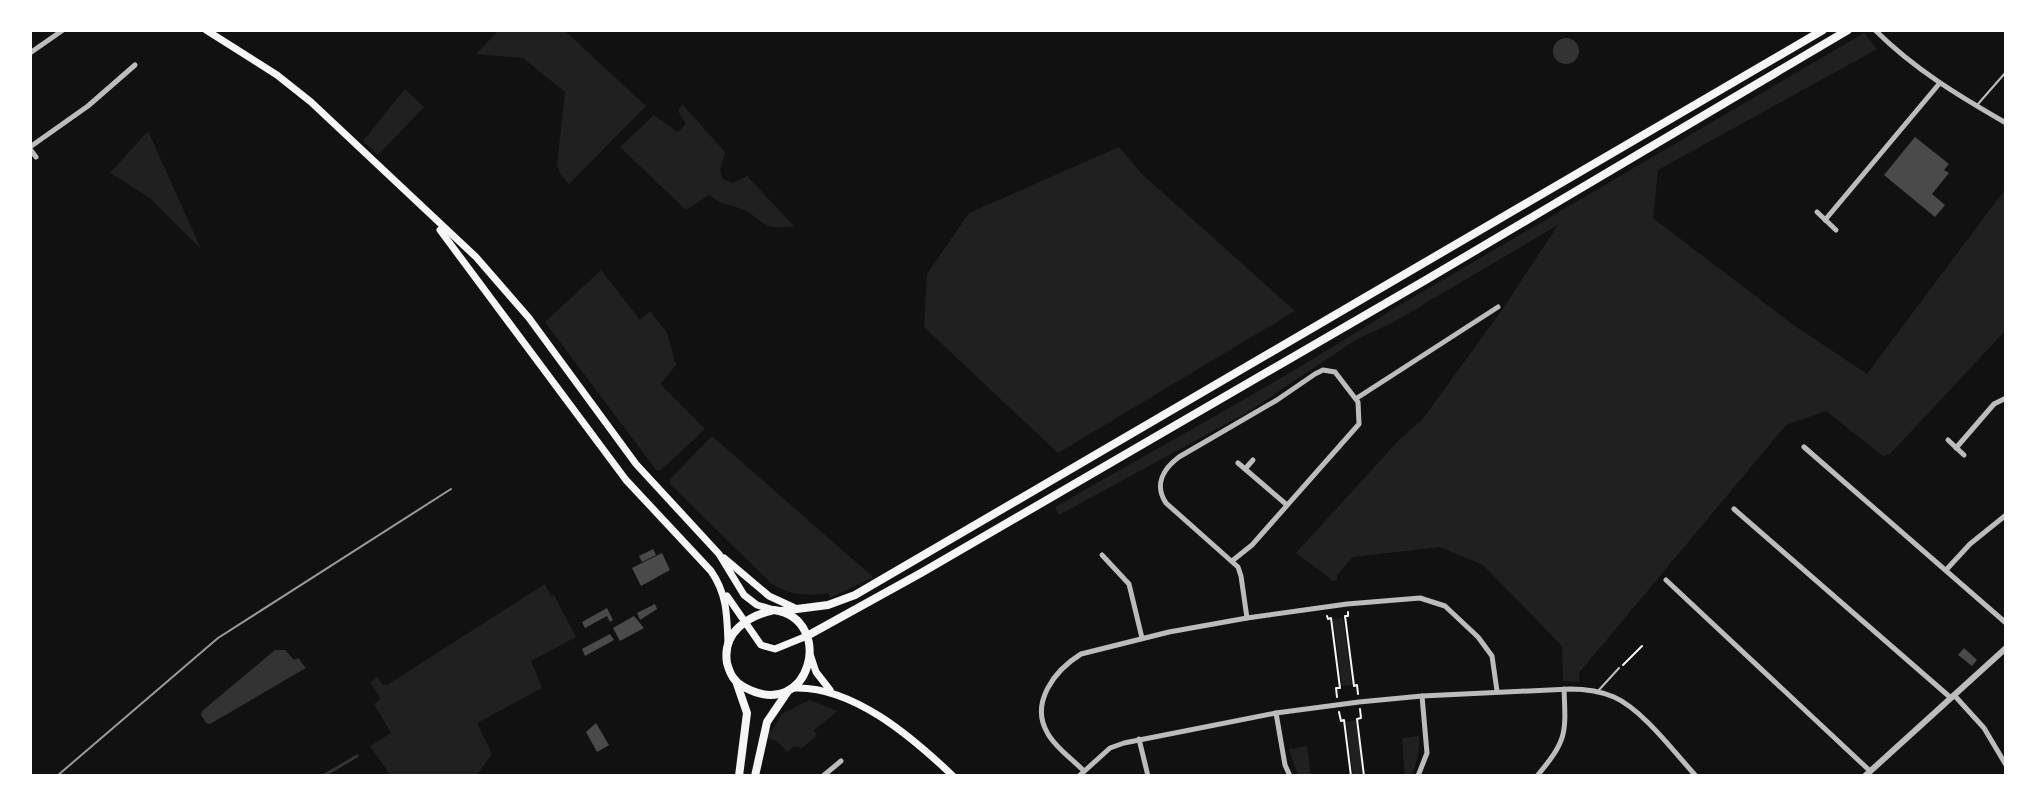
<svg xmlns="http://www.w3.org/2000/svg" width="2036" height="806" font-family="'Space Grotesk',sans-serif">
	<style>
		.green { fill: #202020 }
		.water { fill: #333 }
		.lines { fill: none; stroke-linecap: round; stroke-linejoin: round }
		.stream { stroke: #333; stroke-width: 3 }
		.building { fill: #4a4a4a }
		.path { stroke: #f5f5f5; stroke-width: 2 }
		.service { stroke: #bcbcbc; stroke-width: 2 }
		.minor { stroke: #bcbcbc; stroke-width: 5 }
		.tertiary { stroke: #bcbcbc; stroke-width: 6 }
		.secondary { stroke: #f5f5f5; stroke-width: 7 }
		.trunk { stroke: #f5f5f5; stroke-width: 8 }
		.tram { stroke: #9a9a9a; stroke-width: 2 }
	</style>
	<rect width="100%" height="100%" fill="#111"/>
	<!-- green -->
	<g class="green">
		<path d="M499 30H564L646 106 569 184 561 175 557 165 565 92 523 58 476 54Z"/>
		<path d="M1864 33 1877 49 1658 170 1653 218 1792 324 1867 374 2006 188V330L1890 454 1883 456 1826 411 1786 425 1579 673V682L1563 681 1562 646 1483 565 1440 547 1353 557 1337 575V580L1331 581 1330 578 1296 553 1400 439 1422 420 1504 307 1558 225 1392 323 1357 339 1248 412 1059 515 1055 507C1167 442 1282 381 1390 311Z"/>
		<path d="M405 89 424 107 378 155 363 141Z"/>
		<path d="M682 104 725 152 720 170 723 179 733 183 747 176 794 226C759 232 765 218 739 208 726 203 721 205 709 195L686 210 620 147 654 115 678 132 686 124 678 111Z"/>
		<path d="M148 131 201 249 150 198 110 173Z"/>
		<path d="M1119 147 1143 175 1295 311 1058 453 924 327 927 274 969 213Z"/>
		<path d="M601 270 640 320 650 311 667 333 676 365 660 384 705 429 661 470 657 471 545 322Z"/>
		<path d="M712 436 866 571 873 577 830 598 828 593C807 596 792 596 772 584L670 484V479Z"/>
		<path d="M545 584 551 596 554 595 576 637 531 661 542 688 477 723 492 754 476 776H391L370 746 391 733 374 704 381 699 370 682 378 677 382 684 387 685Z"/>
		<path d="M1343 618 1352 685 1342 686 1333 619Z"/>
		<path d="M809 700 838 711 814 730 817 735 802 748 794 746 787 752 777 741 768 738 769 730 772 731 782 714Z"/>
		<path d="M1356 720 1363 776H1353L1346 722Z"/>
		<path d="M1419 736C1420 751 1417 762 1411 776H1405L1402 738Z"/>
		<path d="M1307 746 1311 776H1298L1289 749Z"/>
	</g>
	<!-- water -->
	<g class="water">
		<circle cx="1566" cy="51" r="13"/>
		<path d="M275 650H285L294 660 298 658 306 668 210 724 206 723 201 715 202 711Z"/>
	</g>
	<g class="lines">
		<!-- stream -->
		<path class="stream" d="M323 776 357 756"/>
	</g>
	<!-- building -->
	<g class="building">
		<path d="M1915 137 1949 164 1944 170 1949 173 1932 194 1945 205 1935 217 1884 175Z"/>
		<path d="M653 549 656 555 642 562 639 556Z"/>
		<path d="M662 553 670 570 641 586 632 568Z"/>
		<path d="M655 604 657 609 640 620 637 613Z"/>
		<path d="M607 608 613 620 610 622 607 616 585 628 582 622Z"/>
		<path d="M634 616 644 628 620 641 613 628Z"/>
		<path d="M610 634 614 640 585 656 582 649Z"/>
		<path d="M1964 648 1977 660 1972 666 1958 655Z"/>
		<path d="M596 723 609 745 597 752 586 732Z"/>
	</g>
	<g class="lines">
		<!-- path -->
		<g class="path">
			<path d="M1348 612V616H1345L1354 686 1357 685 1358 694"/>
			<path d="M1327 616 1328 619 1331 618 1340 688H1336L1337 697"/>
			<path d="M1623 665 1642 646"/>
			<path d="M1360 709 1361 718 1357 719 1364 776"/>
			<path d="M1339 712 1341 721 1344 720 1351 776"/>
		</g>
		<!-- service -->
		<g class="service">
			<path d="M1978 104 2006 72"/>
			<path d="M1598 691 1619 668"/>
		</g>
		<!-- minor -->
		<g class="minor">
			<path d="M1875 30C1914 69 1959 96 2006 123"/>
			<path d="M30 53 63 30"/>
			<path d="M30 147 88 106 135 65"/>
			<path d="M30 149 36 157"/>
			<path d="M1817 212 1836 230"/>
			<path d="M1825 220 1939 84"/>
			<path d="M1357 398 1498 307"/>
			<path d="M1948 440 1964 455"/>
			<path d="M1804 447 2006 623"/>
			<path d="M1956 448 1994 404 2006 398"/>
			<path d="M1238 463 1287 505"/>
			<path d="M1245 469 1253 460"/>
			<path d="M1734 509 1951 698"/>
			<path d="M1102 555 1129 584 1142 638"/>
			<path d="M1232 561 1252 545 1359 424 1358 402 1335 372 1323 370 1315 374 1277 400 1179 457C1163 469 1154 485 1166 503L1238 567 1241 576 1247 618"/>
			<path d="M1946 570 1970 544 2006 515"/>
			<path d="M1666 580 1870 771"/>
			<path d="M1954 695 1984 728 2006 765"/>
			<path d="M1276 713 1285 765 1290 776"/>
			<path d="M1139 739 1148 776"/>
			<path d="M1084 771C1072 759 1056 748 1048 734 1029 703 1055 670 1081 654L1169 632 1247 618 1347 604 1420 598 1445 606 1478 637 1492 656 1497 691"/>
			<path d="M823 776 841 761"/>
			<path d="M1079 776 1110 748 1124 743 1276 713 1359 702 1422 696 1570 689C1584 689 1600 691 1614 697 1643 710 1674 752 1696 776"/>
			<path d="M1418 776 1427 753 1422 696"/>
			<path d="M1537 776C1567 740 1566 735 1564 689"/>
		</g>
		<!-- tertiary -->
		<path class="tertiary" d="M1865 776 2006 648"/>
		<!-- secondary -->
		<g class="secondary">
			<path d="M206 30 277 75 311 102 476 257 529 318 636 464 719 554 744 595 757 605 774 610"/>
			<path d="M440 230 626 480 711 571C727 594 727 615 728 643"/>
			<path d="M724 558 769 596 795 608"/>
			<path d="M727 596 761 645 775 649 807 636"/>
			<path d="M810 654 816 672 830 690"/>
			<path d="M793 688C852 685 912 737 953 776"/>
		</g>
		<!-- trunk -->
		<g class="trunk">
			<path d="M774 610C836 619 811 724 744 687 734 682 730 674 727 663 722 632 748 616 774 610Z"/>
			<path d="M781 611 828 605 855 595 1823 30"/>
			<path d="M807 636 921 573 1424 281 1848 30"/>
			<path d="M737 684 747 713 739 776"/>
			<path d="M755 776 767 722 788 691"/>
		</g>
		<!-- tram -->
		<path class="tram" d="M57 776 218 638 451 489"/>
	</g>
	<!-- border -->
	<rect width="2036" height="806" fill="none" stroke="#ffffff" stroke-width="64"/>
</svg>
